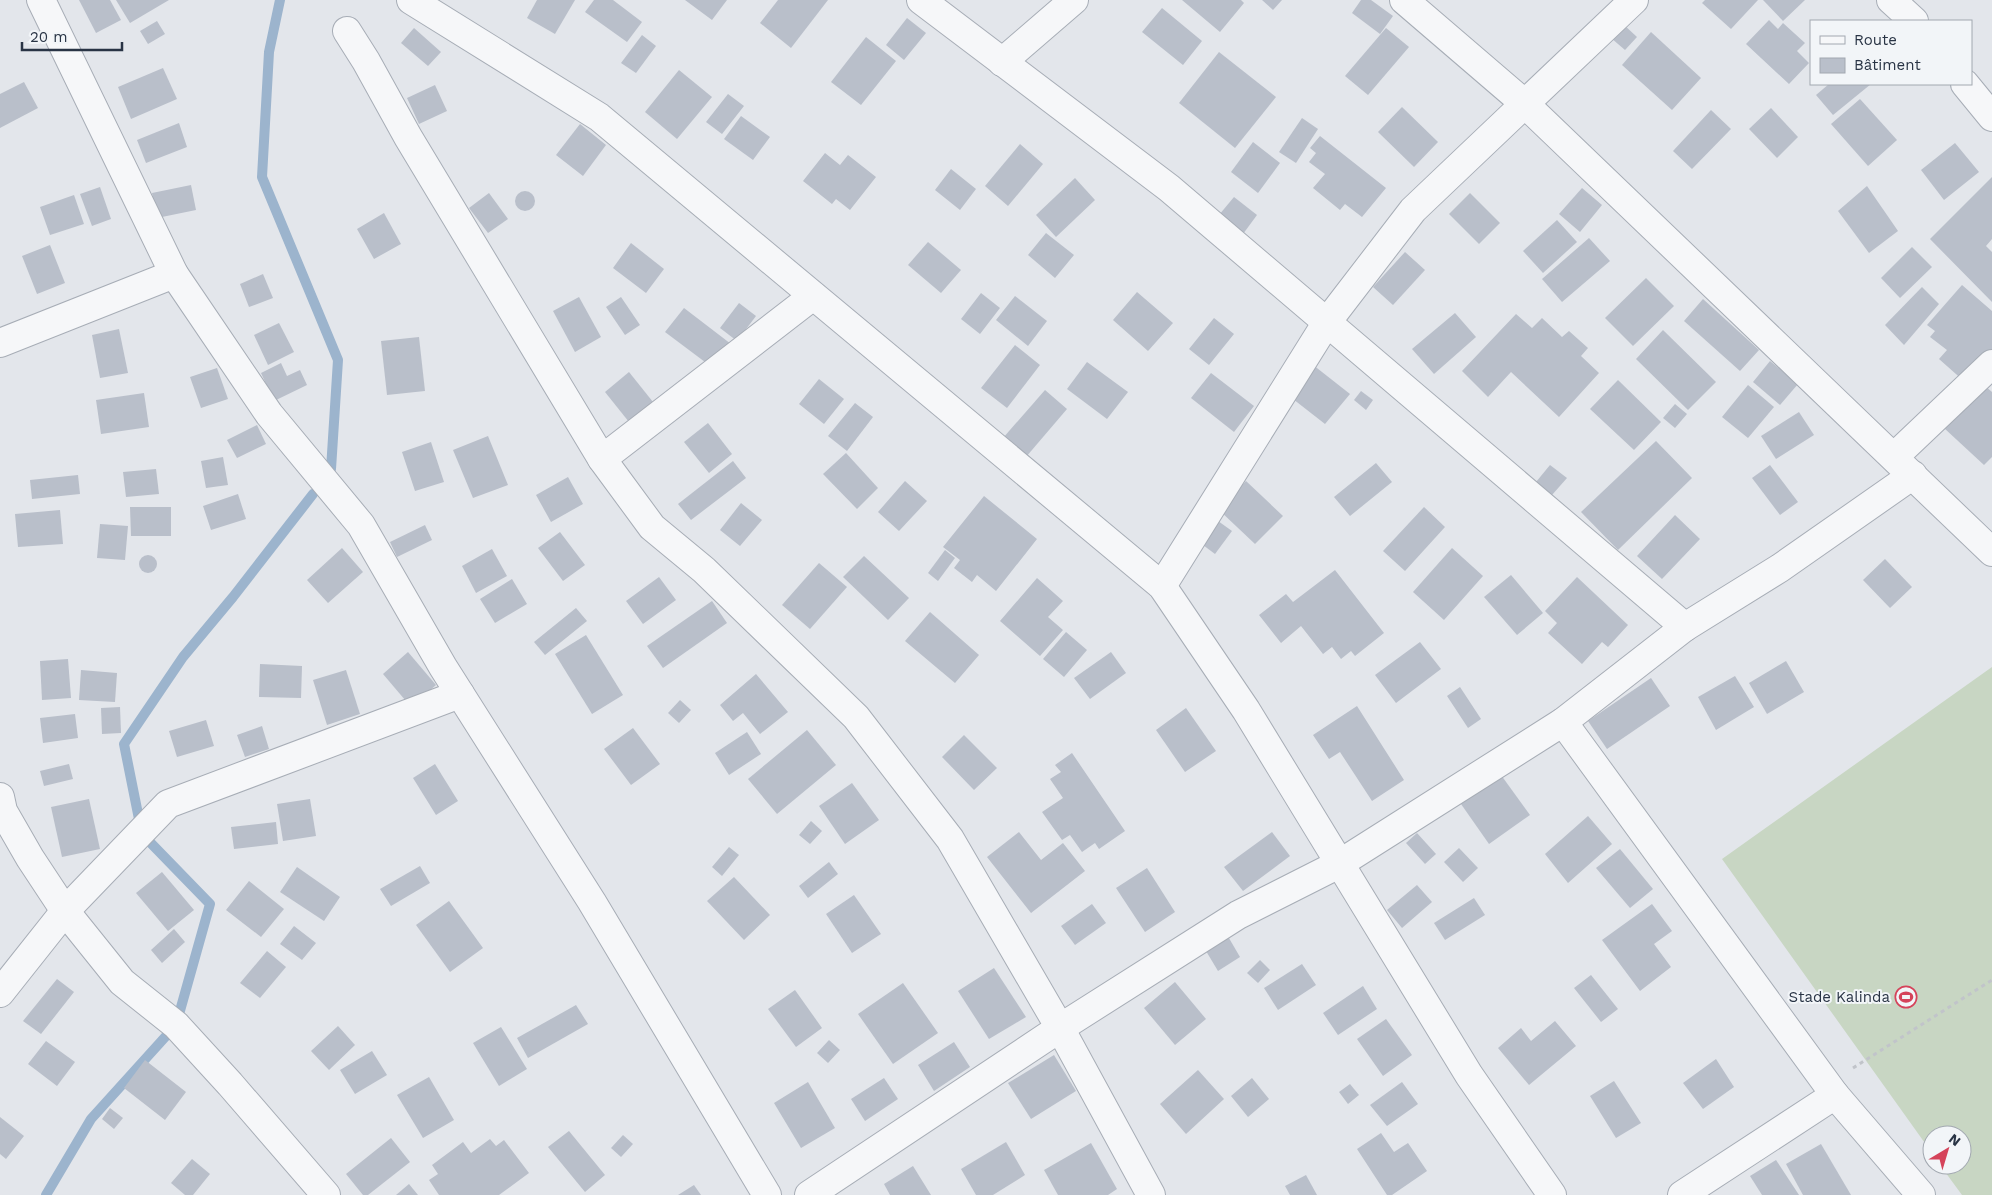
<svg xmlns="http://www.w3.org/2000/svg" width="1992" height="1195" font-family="'Work Sans',sans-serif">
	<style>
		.pitch { fill: #c8d6c3 }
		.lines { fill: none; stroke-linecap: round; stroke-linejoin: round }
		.stream { stroke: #9cb4cd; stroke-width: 10 }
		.building { fill: #b9bfca }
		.minor-casing { stroke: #a7adb6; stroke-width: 30 }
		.path { stroke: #c1c4ca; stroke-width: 3; stroke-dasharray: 4 4; stroke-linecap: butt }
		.minor { stroke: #f6f7f9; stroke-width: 28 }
		.labels { text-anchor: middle; stroke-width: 4; stroke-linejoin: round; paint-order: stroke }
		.poi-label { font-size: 15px; fill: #293445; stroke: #f2f5f8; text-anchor: end }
	</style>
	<rect width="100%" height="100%" fill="#e3e6eb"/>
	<!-- pitch -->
	<path class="pitch" d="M1992 667V1195H1962L1940 1165H1962V1135H1932V1153L1722 859Z"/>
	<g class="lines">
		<!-- stream -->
		<g class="stream">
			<path d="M280 0 269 52 262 177 338 360 331 469"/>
			<path d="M46 1195 91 1119 176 1025 210 904 142 834 124 744 183 657 233 597 313 494"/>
		</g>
	</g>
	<!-- building -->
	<g class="building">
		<path d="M79 0H110L121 20 96 33Z"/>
		<path d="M116 0H169L130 23Z"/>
		<path d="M537 0H575L555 34 527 18Z"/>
		<path d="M594 0H613L642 22 627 42 585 12Z"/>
		<path d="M685 0H727L712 20Z"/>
		<path d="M778 0H828L791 48 760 23Z"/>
		<path d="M1182 0H1241L1244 3 1220 32Z"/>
		<path d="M1262 0H1282L1273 10Z"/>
		<path d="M1361 0H1371L1393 16 1380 34 1352 13Z"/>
		<path d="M1705 0H1758L1731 29 1702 3Z"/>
		<path d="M1763 0H1805L1783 21Z"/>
		<path d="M1162 8 1202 41 1183 65 1142 32Z"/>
		<path d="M907 18 926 33 904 60 886 45Z"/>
		<path d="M1769 20 1778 29 1783 23 1805 43 1797 51 1809 63 1789 84 1746 44Z"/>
		<path d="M157 21 165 34 148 44 140 31Z"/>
		<path d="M1623 24 1637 37 1625 50 1611 38Z"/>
		<path d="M414 28 441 52 428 66 401 43Z"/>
		<path d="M1386 28 1409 47 1368 95 1345 76Z"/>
		<path d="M1651 32 1701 78 1672 110 1622 65Z"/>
		<path d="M642 35 656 46 636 73 621 63Z"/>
		<path d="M866 37 896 61 861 105 831 82Z"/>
		<path d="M1219 52 1276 97 1235 148 1179 103Z"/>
		<path d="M163 68 177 99 131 119 118 87Z"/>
		<path d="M679 70 712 97 677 139 645 112Z"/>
		<path d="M24 82 38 108 0 128V94Z"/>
		<path d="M1829 84H1871L1833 115 1816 95Z"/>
		<path d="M435 85 447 111 419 124 407 98Z"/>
		<path d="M728 94 744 106 722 134 706 122Z"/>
		<path d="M1860 99 1897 140 1868 166 1831 124Z"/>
		<path d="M1402 107 1438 142 1414 167 1378 132Z"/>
		<path d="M1771 108 1798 137 1777 158 1749 129Z"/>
		<path d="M1711 110 1731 129 1692 169 1673 151Z"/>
		<path d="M741 116 770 137 753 160 724 139Z"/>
		<path d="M1302 118 1318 129 1296 163 1279 152Z"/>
		<path d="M179 123 187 147 146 163 137 140Z"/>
		<path d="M580 124 606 145 583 176 556 155Z"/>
		<path d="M1320 136 1386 188 1362 217 1345 204 1340 210 1313 188 1325 174 1309 162 1316 153 1310 148Z"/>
		<path d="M1253 142 1280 163 1258 193 1231 172Z"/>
		<path d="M1955 143 1979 172 1944 200 1921 170Z"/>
		<path d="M1020 144 1043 164 1008 206 985 186Z"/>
		<path d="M825 153 840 165 848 155 876 177 850 210 836 199 832 204 803 181Z"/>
		<path d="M951 169 976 189 960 210 935 190Z"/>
		<path d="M1992 177V239L1986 246 1992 252V302L1930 239Z"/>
		<path d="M1075 178 1095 200 1056 237 1036 215Z"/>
		<path d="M191 185 196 210 157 218 152 193Z"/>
		<path d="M1867 186 1898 231 1869 253 1838 211Z"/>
		<path d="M100 187 111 219 92 226 80 194Z"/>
		<path d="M1582 188 1602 205 1580 232 1559 214Z"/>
		<circle cx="525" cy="201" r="10"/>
		<path d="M489 193 508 219 488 233 469 208Z"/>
		<path d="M1470 193 1500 223 1479 244 1449 214Z"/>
		<path d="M74 195 84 224 50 235 40 207Z"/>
		<path d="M1234 197 1257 215 1243 234 1219 215Z"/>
		<path d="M384 213 401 244 374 259 357 229Z"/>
		<path d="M1557 220 1577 242 1543 273 1523 251Z"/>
		<path d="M1046 233 1074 255 1055 278 1028 255Z"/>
		<path d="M1589 238 1610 261 1562 302 1542 279Z"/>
		<path d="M928 242 961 270 941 293 908 265Z"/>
		<path d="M631 243 664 269 646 293 613 268Z"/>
		<path d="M50 245 65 283 37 294 22 256Z"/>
		<path d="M1912 247 1932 267 1900 298 1881 278Z"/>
		<path d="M1405 252 1425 270 1393 305 1373 287Z"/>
		<path d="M263 274 273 298 249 307 240 284Z"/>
		<path d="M1646 278 1674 306 1633 346 1605 318Z"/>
		<path d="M1962 285 1992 311V352L1965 382 1939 359 1947 350 1930 337 1935 331 1927 325Z"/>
		<path d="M1922 287 1939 304 1904 345 1885 325Z"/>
		<path d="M1137 292 1173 323 1148 351 1113 320Z"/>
		<path d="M981 293 1000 308 980 334 961 319Z"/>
		<path d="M1015 296 1047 321 1028 346 996 320Z"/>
		<path d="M579 297 601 337 575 352 553 311Z"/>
		<path d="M621 297 640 325 625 335 606 307Z"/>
		<path d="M1703 299 1759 350 1740 371 1684 321Z"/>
		<path d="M739 303 756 316 737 341 720 328Z"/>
		<path d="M684 308 731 344 713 368 665 332Z"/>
		<path d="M1455 313 1476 337 1434 374 1412 349Z"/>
		<path d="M1516 314 1532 328 1542 318 1562 337 1569 331 1588 348 1581 356 1599 373 1559 417 1511 372 1488 397 1462 371Z"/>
		<path d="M1214 318 1234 334 1209 365 1189 349Z"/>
		<path d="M279 323 294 352 268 365 254 335Z"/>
		<path d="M119 329 128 373 100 378 92 335Z"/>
		<path d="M1663 330 1716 382 1688 410 1636 359Z"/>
		<path d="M419 337 425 391 387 395 381 341Z"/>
		<path d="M1015 345 1040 365 1007 408 981 388Z"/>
		<path d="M1308 361 1350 394 1325 424 1284 392Z"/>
		<path d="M1770 361 1798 384 1780 405 1753 382Z"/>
		<path d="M1087 362 1128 392 1107 419 1067 389Z"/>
		<path d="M281 363 287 376 300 370 307 385 274 401 261 373Z"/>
		<path d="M217 368 228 399 201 408 190 377Z"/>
		<path d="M629 372 661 412 637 432 605 392Z"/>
		<path d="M1211 373 1254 406 1234 432 1191 398Z"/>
		<path d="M819 379 844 399 824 424 799 404Z"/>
		<path d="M1618 380 1661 422 1634 450 1590 409Z"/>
		<path d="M1748 385 1774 407 1748 438 1722 417Z"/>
		<path d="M1984 385 1992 392V457L1984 465 1944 428Z"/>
		<path d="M1045 390 1067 409 1026 457 1003 438Z"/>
		<path d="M1361 391 1373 400 1366 410 1354 400Z"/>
		<path d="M144 393 149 427 101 434 96 400Z"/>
		<path d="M855 403 873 417 847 451 828 436Z"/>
		<path d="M1675 404 1687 414 1675 428 1663 418Z"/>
		<path d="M1799 412 1814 435 1776 459 1761 436Z"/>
		<path d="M708 423 732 454 709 473 684 442Z"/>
		<path d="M257 425 266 444 237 458 227 440Z"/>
		<path d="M488 436 508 485 473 498 453 450Z"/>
		<path d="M1656 441 1692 478 1618 550 1581 512Z"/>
		<path d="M431 442 444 482 415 491 402 452Z"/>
		<path d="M846 453 878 488 857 509 823 474Z"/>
		<path d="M223 457 228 485 206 488 201 461Z"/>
		<path d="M733 461 746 478 691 520 678 504Z"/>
		<path d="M1376 463 1392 482 1350 516 1334 497Z"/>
		<path d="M1550 465 1567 478 1552 495 1536 482Z"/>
		<path d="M1770 465 1798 502 1780 515 1752 478Z"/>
		<path d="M156 469 159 494 126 497 123 472Z"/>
		<path d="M78 475 80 494 32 499 30 480Z"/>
		<path d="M568 477 583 504 551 522 536 495Z"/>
		<path d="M905 481 927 501 899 531 878 512Z"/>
		<path d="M1246 481 1283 516 1255 544 1219 510Z"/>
		<path d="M238 494 246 519 211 530 203 506Z"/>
		<path d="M984 496 1037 539 996 591 977 575 972 582 954 568 960 560 943 547Z"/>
		<path d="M741 503 762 520 740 546 720 530Z"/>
		<path d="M130 507H171V536H131Z"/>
		<path d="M1424 507 1445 527 1405 571 1383 551Z"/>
		<path d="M60 510 63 544 18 547 15 514Z"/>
		<path d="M1675 515 1700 539 1662 579 1637 556Z"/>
		<path d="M1211 516 1232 531 1215 554 1195 539Z"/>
		<path d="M100 524 128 526 125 560 97 558Z"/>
		<path d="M425 525 432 540 397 557 390 542Z"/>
		<path d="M560 532 585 565 563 581 538 548Z"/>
		<path d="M342 548 363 572 328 603 307 580Z"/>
		<path d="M1452 548 1483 576 1444 620 1413 592Z"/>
		<path d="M492 549 507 576 476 593 462 566Z"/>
		<path d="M945 550 955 558 938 581 928 573Z"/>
		<circle cx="148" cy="564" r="9"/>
		<path d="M864 556 909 598 888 620 843 577Z"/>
		<path d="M1885 559 1912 587 1890 608 1863 580Z"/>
		<path d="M819 563 847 587 810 629 782 605Z"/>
		<path d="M1335 570 1384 633 1355 656 1351 651 1341 659 1332 647 1323 654 1301 626 1281 643 1259 615 1286 594 1293 602Z"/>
		<path d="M1511 575 1543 613 1517 635 1484 597Z"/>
		<path d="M659 577 676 600 643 624 626 601Z"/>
		<path d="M1577 577 1628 625 1608 647 1602 642 1582 664 1548 633 1557 623 1545 611Z"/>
		<path d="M1037 578 1063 601 1048 617 1063 630 1040 656 1000 621Z"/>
		<path d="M512 579 527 604 495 623 480 599Z"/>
		<path d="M712 601 727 623 663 668 647 646Z"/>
		<path d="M576 608 587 621 545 655 534 642Z"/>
		<path d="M930 612 979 655 955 683 905 641Z"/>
		<path d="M1066 632 1087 650 1064 677 1043 659Z"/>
		<path d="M586 635 623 695 592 714 555 654Z"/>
		<path d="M1420 642 1441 669 1396 703 1375 675Z"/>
		<path d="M408 652 436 685 411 707 383 674Z"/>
		<path d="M1111 652 1126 673 1090 699 1074 678Z"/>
		<path d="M68 659 71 698 42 700 40 661Z"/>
		<path d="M1786 661 1804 692 1767 714 1749 683Z"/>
		<path d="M260 664 302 666 301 698 259 697Z"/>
		<path d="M81 670 117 673 115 702 79 700Z"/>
		<path d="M346 670 360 714 327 725 313 680Z"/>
		<path d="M756 674 788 712 760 734 743 713 733 721 720 705Z"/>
		<path d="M1735 676 1754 707 1716 730 1698 697Z"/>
		<path d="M1651 678 1670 706 1607 749 1588 721Z"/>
		<path d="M1460 687 1481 719 1468 728 1447 696Z"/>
		<path d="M680 700 691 710 679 723 668 713Z"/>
		<path d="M1357 706 1404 780 1372 801 1340 752 1329 759 1313 735Z"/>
		<path d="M120 707 121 733 102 734 101 708Z"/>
		<path d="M1186 708 1216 751 1185 772 1156 730Z"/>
		<path d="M75 714 78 738 43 743 40 718Z"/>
		<path d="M206 720 214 746 177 757 169 731Z"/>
		<path d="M262 726 269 749 245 757 237 735Z"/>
		<path d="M633 728 660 764 631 785 604 749Z"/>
		<path d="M807 730 836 765 777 814 748 779Z"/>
		<path d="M747 732 761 754 729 775 715 753Z"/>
		<path d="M964 735 997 768 974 790 942 757Z"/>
		<path d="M1072 753 1125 831 1099 849 1095 843 1082 852 1070 835 1062 840 1042 812 1063 798 1050 779 1061 772 1055 765Z"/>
		<path d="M69 764 73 779 44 786 40 771Z"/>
		<path d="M435 764 458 801 436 815 413 778Z"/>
		<path d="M1501 775 1530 815 1489 844 1461 804Z"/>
		<path d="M852 783 879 820 845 844 819 806Z"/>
		<path d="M89 799 100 849 62 857 51 807Z"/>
		<path d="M310 799 316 836 283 841 277 804Z"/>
		<path d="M1588 816 1612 844 1568 883 1545 854Z"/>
		<path d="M811 821 822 831 810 844 799 835Z"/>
		<path d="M276 822 278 844 234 849 231 827Z"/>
		<path d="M1019 832 1041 860 1063 843 1085 871 1031 913 987 857Z"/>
		<path d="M1272 832 1290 856 1243 891 1224 867Z"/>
		<path d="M1417 833 1436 854 1425 864 1406 843Z"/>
		<path d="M729 847 739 855 722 876 712 867Z"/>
		<path d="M1459 848 1478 868 1463 882 1444 862Z"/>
		<path d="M1620 849 1653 889 1630 908 1596 868Z"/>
		<path d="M829 862 838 874 808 898 799 886Z"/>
		<path d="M420 866 430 883 391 906 380 889Z"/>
		<path d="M297 867 340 897 324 921 280 892Z"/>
		<path d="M1147 868 1175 912 1145 932 1116 888Z"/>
		<path d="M162 872 194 910 168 931 136 893Z"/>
		<path d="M734 877 770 915 744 940 707 901Z"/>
		<path d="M249 881 284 909 261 937 226 910Z"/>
		<path d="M1417 885 1432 902 1402 928 1387 910Z"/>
		<path d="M854 895 881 934 852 953 826 914Z"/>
		<path d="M1474 898 1485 915 1445 940 1434 923Z"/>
		<path d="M449 901 483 948 450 972 416 925Z"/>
		<path d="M1092 904 1106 923 1075 945 1061 926Z"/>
		<path d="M1652 904 1672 931 1654 944 1671 967 1640 991 1602 940Z"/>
		<path d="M294 926 316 943 302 960 280 944Z"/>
		<path d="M174 929 185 942 162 963 151 950Z"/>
		<path d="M1226 933 1240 957 1218 971 1203 946Z"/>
		<path d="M267 951 286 967 260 998 240 983Z"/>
		<path d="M1260 960 1270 970 1258 983 1247 973Z"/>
		<path d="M1302 964 1316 985 1278 1010 1264 988Z"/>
		<path d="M994 968 1026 1017 989 1039 958 991Z"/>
		<path d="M1591 975 1618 1009 1601 1022 1574 988Z"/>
		<path d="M57 979 74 992 41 1034 23 1021Z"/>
		<path d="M1175 982 1206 1019 1175 1045 1144 1008Z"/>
		<path d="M903 983 938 1033 893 1064 858 1014Z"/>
		<path d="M1363 986 1377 1009 1338 1035 1323 1013Z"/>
		<path d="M795 990 822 1028 796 1047 768 1009Z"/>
		<path d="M576 1005 588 1024 528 1058 517 1038Z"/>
		<path d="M1386 1019 1412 1055 1383 1076 1357 1039Z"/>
		<path d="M1555 1021 1576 1046 1529 1085 1498 1048 1521 1028 1531 1041Z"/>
		<path d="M338 1026 355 1045 329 1070 311 1051Z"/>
		<path d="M501 1027 527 1069 499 1086 473 1043Z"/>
		<path d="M829 1040 840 1050 828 1063 817 1053Z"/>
		<path d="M46 1041 75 1062 57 1086 28 1064Z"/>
		<path d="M954 1042 970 1067 934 1091 918 1065Z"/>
		<path d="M372 1051 387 1075 355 1094 340 1070Z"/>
		<path d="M1054 1055 1076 1091 1031 1119 1008 1083Z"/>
		<path d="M1716 1059 1734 1087 1703 1109 1683 1083Z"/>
		<path d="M145 1060 186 1092 165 1120 124 1088Z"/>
		<path d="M1198 1070 1224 1099 1186 1134 1160 1104Z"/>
		<path d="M429 1077 454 1120 423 1138 397 1095Z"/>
		<path d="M884 1078 898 1099 865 1121 851 1099Z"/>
		<path d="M1252 1078 1269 1099 1248 1117 1231 1096Z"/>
		<path d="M1614 1081 1641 1123 1616 1138 1590 1096Z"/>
		<path d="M808 1082 835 1128 801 1148 774 1103Z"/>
		<path d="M1402 1082 1418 1104 1387 1126 1370 1105Z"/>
		<path d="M1350 1084 1359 1095 1348 1104 1339 1092Z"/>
		<path d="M110 1108 123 1118 114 1129 102 1119Z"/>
		<path d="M0 1117 24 1136 6 1159 0 1154Z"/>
		<path d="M569 1131 605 1175 585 1192 548 1147Z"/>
		<path d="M1381 1133 1394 1152 1408 1143 1427 1171 1392 1195H1387L1357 1149Z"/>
		<path d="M623 1135 633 1144 621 1157 611 1148Z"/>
		<path d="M391 1138 410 1162 368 1195H363L346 1174Z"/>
		<path d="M490 1139 496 1146 504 1140 529 1173 499 1195H439L429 1180 438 1174 432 1165 463 1142 471 1153Z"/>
		<path d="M1006 1142 1025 1175 993 1195H976L961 1169Z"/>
		<path d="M1091 1143 1117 1189 1108 1195H1058L1044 1170Z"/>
		<path d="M1821 1144 1851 1195H1803L1786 1164Z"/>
		<path d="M192 1159 210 1174 193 1195H185L171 1183Z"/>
		<path d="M1776 1160 1799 1195H1762L1750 1176Z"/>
		<path d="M913 1166 931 1195H890L884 1184Z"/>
		<path d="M1306 1175 1317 1195H1290L1285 1186Z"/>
		<path d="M409 1184 418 1195H396Z"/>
		<path d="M694 1185 701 1195H678Z"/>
	</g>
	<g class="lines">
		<!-- minor casing -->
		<g class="minor-casing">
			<g id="minor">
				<path d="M41 0 174 274 269 414 361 525 443 667 592 902 767 1195"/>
				<path d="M411 0 599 117 1162 586 1246 710 1469 1075 1552 1195"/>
				<path d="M921 0 1169 188 1685 627"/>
				<path d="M1404 0 1524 103 1992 552"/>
				<path d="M1891 0 1914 21"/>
				<path d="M347 31 366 61 408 137 602 459 652 527 704 570 856 717 950 839 1060 1028 1151 1195"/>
				<path d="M1002 62 1074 0"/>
				<path d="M1965 84 1992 117"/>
				<path d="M0 343 174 274"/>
				<path d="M1894 457 1992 364"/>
				<path d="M602 459 813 296"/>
				<path d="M1162 586 1327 322 1413 210 1634 0"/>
				<path d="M1563 722 1835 1095 1921 1195"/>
				<path d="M0 797 3 811 30 858 65 911 122 982 176 1025 230 1084 326 1195"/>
				<path d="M0 993 65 911 168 804 460 694"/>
				<path d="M809 1195 1060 1028 1238 915 1339 864 1563 722 1685 627 1780 568 1913 475"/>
				<path d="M1682 1195 1835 1095"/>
			</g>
		</g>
		<!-- path -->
		<path class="path" d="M1853 1068 1992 980"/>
		<!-- minor -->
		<use href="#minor" class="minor"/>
	</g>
	<!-- icons -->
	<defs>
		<g id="stadium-ring" transform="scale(1.125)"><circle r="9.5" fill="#f2f5f8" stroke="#d5435a" stroke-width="1.5"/><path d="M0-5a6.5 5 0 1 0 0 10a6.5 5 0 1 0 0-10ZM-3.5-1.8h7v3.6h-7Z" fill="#d5435a"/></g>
	</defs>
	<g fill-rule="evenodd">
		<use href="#stadium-ring" x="1906" y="997"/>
	</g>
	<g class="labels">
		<!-- poi labels -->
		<g class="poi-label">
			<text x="1890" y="1002">Stade Kalinda</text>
		</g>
	</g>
	<!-- legend -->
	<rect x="1810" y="20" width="162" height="65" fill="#f2f5f8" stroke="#a2a8b0"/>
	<rect x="1820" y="36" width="25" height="8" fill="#f6f7f9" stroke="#a2a8b0"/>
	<text x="1854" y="45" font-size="15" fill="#293445">Route</text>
	<rect x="1820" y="58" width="25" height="15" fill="#b9bfca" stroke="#a2a8b0"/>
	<text x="1854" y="70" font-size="15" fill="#293445">Bâtiment</text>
	<!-- north arrow -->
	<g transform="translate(1947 1150) rotate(38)"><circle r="24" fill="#f2f5f8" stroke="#a2a8b0"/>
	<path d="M0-4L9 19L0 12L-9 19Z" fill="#d5435a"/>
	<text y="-8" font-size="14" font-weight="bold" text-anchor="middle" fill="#293445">N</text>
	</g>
	<!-- scale -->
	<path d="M22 42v8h100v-8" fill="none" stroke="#293445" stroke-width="2.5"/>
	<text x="30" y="42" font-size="15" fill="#293445" stroke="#f2f5f8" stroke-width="4" paint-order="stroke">20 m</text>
</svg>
